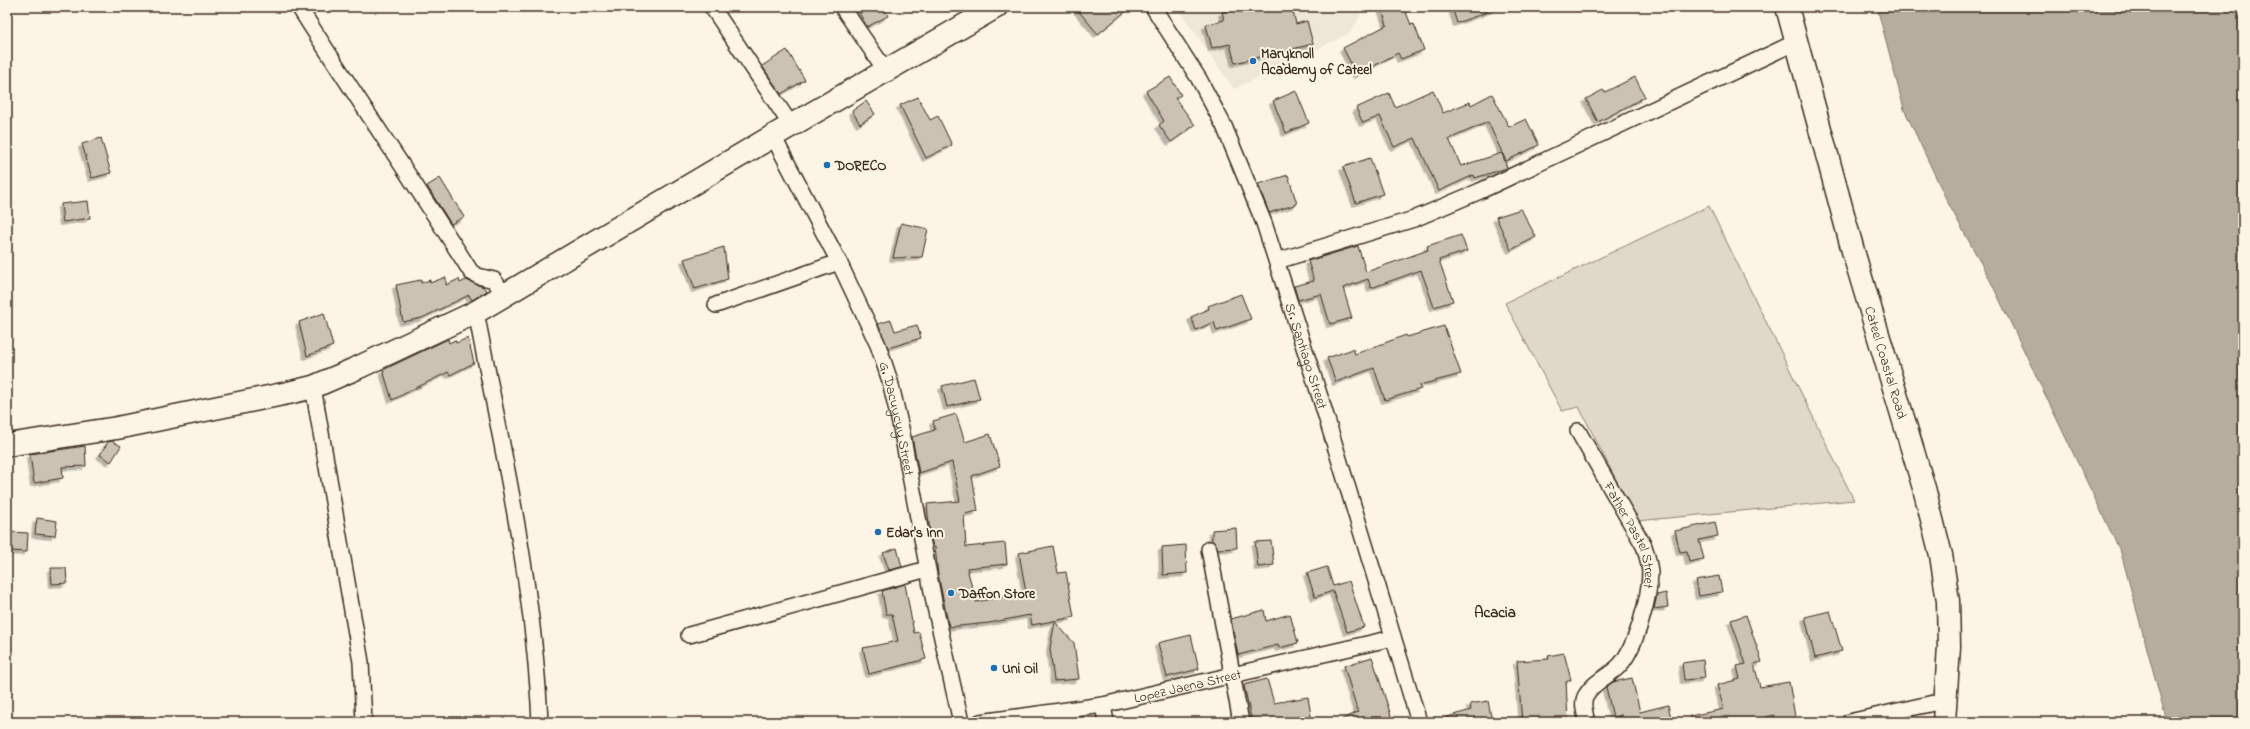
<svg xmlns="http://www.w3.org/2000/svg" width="2250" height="729" font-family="'Indie Flower',sans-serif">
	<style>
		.built { fill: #eee6d6 }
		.green { fill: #e0d8c8; stroke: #8e8173 }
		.water { fill: #b7ad9e; stroke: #85796b }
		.building { fill: #ccc2b3; stroke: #3b2a1e; filter: url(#shadow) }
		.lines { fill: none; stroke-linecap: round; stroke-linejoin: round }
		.street-casing { stroke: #3b2a1e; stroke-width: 18 }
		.secondary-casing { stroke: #3b2a1e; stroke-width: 25 }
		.street { stroke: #fcf5e5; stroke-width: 15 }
		.secondary { stroke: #fcf5e5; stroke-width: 22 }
		.poi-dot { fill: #1f6fb2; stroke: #fcf5e5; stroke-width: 1.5 }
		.labels { text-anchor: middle; stroke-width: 4; stroke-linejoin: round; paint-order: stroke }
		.poi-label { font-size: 14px; font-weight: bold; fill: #3b2a1e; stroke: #fcf5e5; text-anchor: start }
		.street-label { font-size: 14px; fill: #3b2a1e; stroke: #fcf5e5 }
		.neighbourhood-label { font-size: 15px; font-weight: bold; fill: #3b2a1e; stroke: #fcf5e5 }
	</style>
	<defs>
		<filter id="shadow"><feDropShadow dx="-3.5" dy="3.5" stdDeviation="0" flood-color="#0004"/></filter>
	</defs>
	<rect width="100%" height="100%" fill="#fcf5e5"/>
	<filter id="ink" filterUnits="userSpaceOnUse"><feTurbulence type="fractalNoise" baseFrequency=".025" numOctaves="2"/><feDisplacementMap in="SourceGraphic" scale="8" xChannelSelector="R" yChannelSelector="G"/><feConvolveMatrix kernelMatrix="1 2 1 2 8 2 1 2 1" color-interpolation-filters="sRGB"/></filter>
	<g filter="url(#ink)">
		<!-- built -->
		<path class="built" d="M1177 7H1365L1350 33 1234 89Z"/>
		<!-- green -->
		<path class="green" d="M1709 206 1854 500 1637 521 1579 407 1562 411 1505 303Z"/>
		<!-- water -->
		<path class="water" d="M1877 7H2243V722H2167L2121 553 2028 359 1989 278 1947 201 1904 109Z"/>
		<!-- building -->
		<g class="building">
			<path d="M856 7H883L888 16 867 27Z"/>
			<path d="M1075 7H1131L1098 34Z"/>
			<path d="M1241 7H1292L1296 24 1307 21 1313 44 1235 63 1230 44 1212 48 1206 25 1224 20 1222 12Z"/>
			<path d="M1381 7H1404L1411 25 1414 24 1424 50 1401 59 1398 53 1357 75 1343 48 1387 25Z"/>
			<path d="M1452 7H1495L1496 9 1457 23Z"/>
			<path d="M787 50 805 80 781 94 762 66Z"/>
			<path d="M1170 77 1181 95 1175 98 1195 125 1171 142 1159 125 1164 121 1146 91Z"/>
			<path d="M1635 77 1645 97 1598 122 1586 99 1603 90 1605 92Z"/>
			<path d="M1433 90 1443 113 1470 102 1471 105 1492 94 1509 127 1526 119 1539 145 1506 161 1488 122 1449 139 1461 166 1502 153 1507 168 1475 178 1474 175 1439 191 1415 138 1394 147 1380 116 1363 123 1356 108 1389 93 1395 107Z"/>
			<path d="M1296 91 1309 123 1286 133 1273 101Z"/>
			<path d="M918 97 930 120 938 116 952 145 926 158 900 105Z"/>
			<path d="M866 101 875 114 860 124 852 111Z"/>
			<path d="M101 138 111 173 92 178 82 144Z"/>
			<path d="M1370 158 1383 194 1356 203 1343 167Z"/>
			<path d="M1288 175 1297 204 1269 213 1258 184Z"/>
			<path d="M440 178 464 217 451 224 427 186Z"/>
			<path d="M88 201 90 218 63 222 61 204Z"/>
			<path d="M1521 209 1536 237 1511 250 1496 217Z"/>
			<path d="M901 223 928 229 922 257 893 258Z"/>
			<path d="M1461 235 1467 251 1439 260 1453 301 1434 307 1421 270 1371 288 1368 279 1343 288 1352 318 1330 324 1321 294 1298 300 1294 286 1314 281 1308 261 1358 246 1366 272 1428 250 1427 246Z"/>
			<path d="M724 247 728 279 695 289 684 259Z"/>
			<path d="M446 277V285L459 279 460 283 466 280 483 287 487 291 472 300 469 295 422 318 403 322 396 285 421 280V283L430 280V283Z"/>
			<path d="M1241 294 1251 319 1217 331 1214 322 1196 330 1191 317 1209 309 1208 306Z"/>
			<path d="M324 313 333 346 307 356 299 322Z"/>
			<path d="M891 320 895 331 917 325 921 338 888 348 878 324Z"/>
			<path d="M1444 326 1461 374 1420 385 1421 389 1385 400 1374 368 1336 382 1327 358 1353 349 1355 354 1406 335 1407 337Z"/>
			<path d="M468 338 474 363 450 375 448 372 392 400 383 370 448 339 449 343 455 340 456 343Z"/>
			<path d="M974 378 980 399 947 407 942 386Z"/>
			<path d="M956 414 965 442 990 434 1000 466 972 476 978 511 964 514 966 547 1005 543 1007 564 967 568 976 602 1026 592 1019 553 1053 546 1058 573 1066 572 1074 617 1032 625 1030 615 989 623 949 627 938 574 935 547H933L930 534 927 504 960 501 952 462 919 473 912 437 935 430 933 421Z"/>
			<path d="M112 441 121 446 111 462 100 455 108 442Z"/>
			<path d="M85 446 86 466 62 467 63 478 34 483 30 454Z"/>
			<path d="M37 518 57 521 55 536 35 534Z"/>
			<path d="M1715 522 1718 536 1699 540 1704 559 1689 562 1687 551 1680 552 1675 531Z"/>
			<path d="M1236 528 1237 548 1218 549 1212 541V530Z"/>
			<path d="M11 532 28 533 27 552 11 551Z"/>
			<path d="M1271 541 1274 565 1258 567 1255 542Z"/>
			<path d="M1186 545 1187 573 1163 575 1162 547Z"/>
			<path d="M897 548 902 567 889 570 883 553Z"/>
			<path d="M1327 567 1333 586 1349 581 1364 627 1347 632 1333 591 1315 597 1307 573Z"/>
			<path d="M51 568H66L67 583 52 584Z"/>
			<path d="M1719 576 1722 592 1699 596 1696 580Z"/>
			<path d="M905 584 914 633 919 632 926 659 869 674 863 648 898 641 892 614H886L882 591Z"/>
			<path d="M1666 593 1668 607 1654 609 1657 595Z"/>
			<path d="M1264 610 1266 621 1290 614 1298 643 1279 648 1278 645 1238 655 1231 619Z"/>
			<path d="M1830 611 1842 651 1815 658 1805 617Z"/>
			<path d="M1746 615 1762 662 1754 664 1760 687 1789 682 1796 722H1775L1774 715 1748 722H1690V716L1724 709 1717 685 1740 679 1737 666 1746 664 1731 620Z"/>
			<path d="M1055 622 1074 643 1079 679 1054 681 1050 648Z"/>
			<path d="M1191 635 1199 669 1167 677 1158 643Z"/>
			<path d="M1564 653 1571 680 1566 682 1568 722H1522L1517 661 1549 659 1548 656Z"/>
			<path d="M1372 657 1393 722H1336L1358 712 1344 666Z"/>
			<path d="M1703 660 1705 678 1684 680 1682 663Z"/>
			<path d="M1632 678 1640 712 1668 705 1672 722H1619V717L1622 715 1613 717 1606 687 1613 682Z"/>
			<path d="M1267 679 1274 703 1308 697 1312 722H1252L1244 685Z"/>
			<path d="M1488 701 1492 722H1444V718L1471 710 1470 704Z"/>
		</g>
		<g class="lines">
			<!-- street casing -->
			<g class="street-casing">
				<g id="street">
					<path d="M299 7C355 96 415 183 471 272L478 276 494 280 505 296"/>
					<path d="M712 7 791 125"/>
					<path d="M842 7 886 71"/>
					<path id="s1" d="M1153 7 1199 79 1224 126 1264 223 1322 403 1419 722"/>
					<path id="s2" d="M773 136 839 262 878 345 890 381 901 428 935 607 961 722"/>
					<path d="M1277 261 1414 219 1480 191 1796 42"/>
					<path d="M716 305 839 262"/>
					<path d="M476 312C502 448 534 584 540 722"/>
					<path d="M313 387 361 662 364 722"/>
					<path id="s3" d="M1578 431 1644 546C1647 555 1649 563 1650 572 1650 597 1636 647 1620 665 1610 676 1593 682 1586 695 1581 703 1585 713 1587 722"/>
					<path d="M1209 549 1241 722"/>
					<path d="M689 635 927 569"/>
					<path d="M1103 705 1106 722"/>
					<path id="s4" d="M980 722 1103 705 1393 638"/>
					<path d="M1849 722 1947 700"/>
				</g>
			</g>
			<!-- secondary casing -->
			<g class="secondary-casing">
				<g id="secondary">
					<path id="s5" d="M1787 7 1853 251 1924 488 1941 555 1948 601 1949 647 1944 722"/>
					<path d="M7 445 117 428 288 393 313 387 357 368 476 312 773 136 996 7"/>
				</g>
			</g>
			<!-- street -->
			<use href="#street" class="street"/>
			<!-- secondary -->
			<use href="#secondary" class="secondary"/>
		</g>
	</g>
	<!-- markers -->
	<g class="poi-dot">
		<circle cx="1253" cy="61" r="4"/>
		<circle cx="827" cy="165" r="4"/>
		<circle cx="878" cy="532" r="4"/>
		<circle cx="951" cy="593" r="4"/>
		<circle cx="994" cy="668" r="4"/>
	</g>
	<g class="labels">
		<!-- poi labels -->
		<g class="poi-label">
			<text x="1261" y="58">Maryknoll<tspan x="1261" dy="16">Academy of Cateel</tspan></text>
			<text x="835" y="170">DORECO</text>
			<text x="886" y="537">Edar's Inn</text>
			<text x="959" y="598">Daffon Store</text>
			<text x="1002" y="673">Uni Oil</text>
		</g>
		<!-- street labels -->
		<g class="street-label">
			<text dy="5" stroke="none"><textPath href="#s1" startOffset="383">Sr. Santiago Street</textPath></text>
			<text dy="5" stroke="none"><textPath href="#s5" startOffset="369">Cateel Coastal Road</textPath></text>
			<text dy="5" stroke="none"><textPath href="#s2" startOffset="310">G. Dacuycuy Street</textPath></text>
			<text dy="5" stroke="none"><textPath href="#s3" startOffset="118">Father Pastel Street</textPath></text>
			<text dy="5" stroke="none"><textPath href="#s4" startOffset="211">Lopez Jaena Street</textPath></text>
		</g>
		<!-- neighbourhood labels -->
		<g class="neighbourhood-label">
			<text x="1495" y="617">Acacia</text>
		</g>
	</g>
	<!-- margin -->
	<rect width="2250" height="729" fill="none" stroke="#fcf5e5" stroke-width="24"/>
	<rect x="12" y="12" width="2226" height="705" fill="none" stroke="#3b2a1e" stroke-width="1.5" filter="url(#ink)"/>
</svg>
